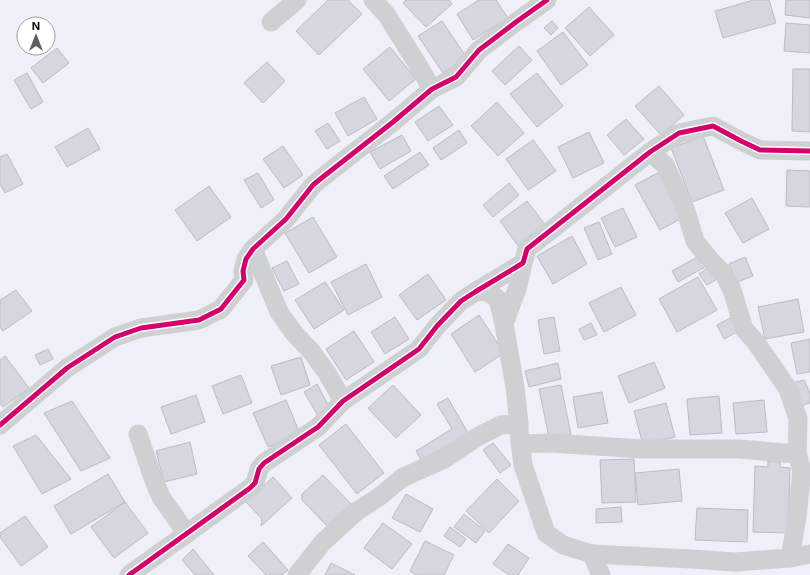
<svg xmlns="http://www.w3.org/2000/svg" width="810" height="575" font-family="Inter,sans-serif">
	<style>
		.building { fill: #d4d7df; stroke: #babdc5 }
		.lines { fill: none; stroke-linecap: round; stroke-linejoin: round }
		.street { stroke: #cfd0d2; stroke-width: 19 }
		.cycleway-casing { stroke: #fff; stroke-width: 8 }
		.cycleway { stroke: #d6006c; stroke-width: 5 }
	</style>
	<rect width="100%" height="100%" fill="#eeeff9"/>
	<!-- building -->
	<g class="building">
		<path d="M328 0H348L362 14 319 55 296 31Z"/>
		<path d="M406 0H449L452 4 426 27 403 3Z"/>
		<path d="M479 0H496L508 18 473 40 457 14Z"/>
		<path d="M754 0H769L776 23 723 38 715 11Z"/>
		<path d="M786 0H810V18L785 15Z"/>
		<path d="M589 7 614 35 590 56 565 28Z"/>
		<path d="M442 21 467 58 443 73 418 36Z"/>
		<path d="M552 21 558 28 551 35 544 28Z"/>
		<path d="M786 23 810 25V53L784 51Z"/>
		<path d="M563 32 588 65 561 85 537 51Z"/>
		<path d="M519 46 532 60 505 85 492 71Z"/>
		<path d="M390 47 416 79 389 101 363 69Z"/>
		<path d="M57 48 69 63 43 83 31 68Z"/>
		<path d="M267 62 285 81 263 103 244 83Z"/>
		<path d="M793 69H810V132L792 131Z"/>
		<path d="M27 73 43 102 31 109 14 80Z"/>
		<path d="M537 73 563 106 537 127 510 94Z"/>
		<path d="M659 86 684 115 661 135 635 106Z"/>
		<path d="M364 97 377 119 348 136 335 113Z"/>
		<path d="M497 102 524 133 498 156 471 126Z"/>
		<path d="M439 106 453 125 428 141 415 122Z"/>
		<path d="M626 119 644 139 624 155 607 135Z"/>
		<path d="M328 123 340 141 327 149 315 131Z"/>
		<path d="M88 128 100 149 67 167 55 147Z"/>
		<path d="M459 130 467 143 441 160 433 148Z"/>
		<path d="M589 132 604 163 573 178 558 147Z"/>
		<path d="M402 135 411 151 380 169 370 152Z"/>
		<path d="M703 136 724 190 692 202 671 148Z"/>
		<path d="M533 140 556 171 528 190 506 159Z"/>
		<path d="M283 146 303 175 284 188 263 159Z"/>
		<path d="M420 152 429 165 393 189 384 176Z"/>
		<path d="M7 154 23 184 5 193 0 184V157Z"/>
		<path d="M787 170 810 171V207L786 206Z"/>
		<path d="M661 171 686 216 660 230 635 185Z"/>
		<path d="M258 173 274 200 261 208 244 180Z"/>
		<path d="M509 183 519 195 493 217 483 205Z"/>
		<path d="M209 186 231 217 197 241 175 210Z"/>
		<path d="M752 198 769 229 743 243 725 213Z"/>
		<path d="M527 201 547 227 519 247 500 221Z"/>
		<path d="M623 208 637 237 615 247 601 218Z"/>
		<path d="M313 217 337 257 309 273 285 233Z"/>
		<path d="M599 222 612 254 598 260 584 228Z"/>
		<path d="M572 236 587 264 553 284 537 256Z"/>
		<path d="M701 255 707 266 678 282 672 271Z"/>
		<path d="M745 257 753 276 737 282 729 264Z"/>
		<path d="M287 261 299 284 284 291 272 268Z"/>
		<path d="M366 264 382 297 348 315 331 282Z"/>
		<path d="M709 267 717 279 707 285 699 274Z"/>
		<path d="M428 274 446 300 417 320 399 295Z"/>
		<path d="M698 277 717 310 677 332 659 299Z"/>
		<path d="M325 282 344 310 314 329 295 300Z"/>
		<path d="M621 287 636 315 604 332 589 303Z"/>
		<path d="M16 290 32 311 3 331 0 327V300Z"/>
		<path d="M798 299 804 332 765 339 758 307Z"/>
		<path d="M479 315 504 353 475 372 451 334Z"/>
		<path d="M734 316 741 330 724 339 717 325Z"/>
		<path d="M395 317 409 339 385 354 371 332Z"/>
		<path d="M554 317 560 351 544 354 538 320Z"/>
		<path d="M591 323 597 335 584 340 579 329Z"/>
		<path d="M354 331 374 362 346 380 326 349Z"/>
		<path d="M810 339V372L797 374 791 343Z"/>
		<path d="M48 349 53 359 40 365 35 355Z"/>
		<path d="M5 356 29 388 3 407 0 403V360Z"/>
		<path d="M301 357 310 385 281 395 271 366Z"/>
		<path d="M654 362 665 388 629 403 618 376Z"/>
		<path d="M558 363 561 379 529 387 525 371Z"/>
		<path d="M241 375 252 403 223 414 212 386Z"/>
		<path d="M804 380 810 393V403L797 407 788 384Z"/>
		<path d="M317 384 330 408 318 416 304 392Z"/>
		<path d="M393 385 421 415 396 438 368 408Z"/>
		<path d="M561 385 571 435 549 437 539 389Z"/>
		<path d="M602 392 608 423 578 428 573 397Z"/>
		<path d="M196 395 205 422 171 434 161 407Z"/>
		<path d="M719 396 722 433 690 435 687 399Z"/>
		<path d="M448 398 468 433 422 461 416 451 452 429 437 404Z"/>
		<path d="M286 400 300 434 268 447 253 413Z"/>
		<path d="M764 400 767 432 736 434 733 403Z"/>
		<path d="M72 401 110 458 81 471 44 413Z"/>
		<path d="M666 403 675 437 643 445 634 411Z"/>
		<path d="M346 424 384 473 357 494 319 445Z"/>
		<path d="M36 435 71 479 42 494 13 446Z"/>
		<path d="M190 442 197 474 164 482 156 451Z"/>
		<path d="M493 443 511 465 500 473 483 450Z"/>
		<path d="M634 459 636 502 602 503 600 460Z"/>
		<path d="M768 461 780 462V467L790 468 788 533 753 532 755 466 768 467Z"/>
		<path d="M679 469 682 501 638 505 635 473Z"/>
		<path d="M108 474 125 502 71 534 54 506Z"/>
		<path d="M323 475 351 504 327 526 302 500V494Z"/>
		<path d="M273 477 292 498 261 526 262 519 246 502Z"/>
		<path d="M497 479 519 501 489 533 466 511Z"/>
		<path d="M406 494 433 509 420 532 392 518Z"/>
		<path d="M125 502 148 533 114 558 91 527Z"/>
		<path d="M621 507 622 522 596 523V509Z"/>
		<path d="M697 508 748 510 747 542 695 540Z"/>
		<path d="M464 514 485 531 476 543 454 527Z"/>
		<path d="M25 516 48 547 21 566 0 537V533Z"/>
		<path d="M383 523 412 544 392 569 364 548Z"/>
		<path d="M450 527 466 539 460 547 444 536Z"/>
		<path d="M425 541 454 555 444 575H417L410 571Z"/>
		<path d="M263 542 288 570 282 575H266L248 556Z"/>
		<path d="M508 544 529 558 518 575H509L493 564Z"/>
		<path d="M193 549 214 575H195L182 560Z"/>
		<path d="M331 563 355 575H325Z"/>
	</g>
	<g class="lines">
		<!-- street -->
		<g class="street">
			<path d="M373 0 386 14 418 65 432 89"/>
			<path d="M271 22 297 0"/>
			<path d="M650 152 665 165 686 211 695 241 711 261 724 274 732 290 744 329 755 341 788 389 798 419 797 454 802 471 797 517 790 558"/>
			<path d="M253 249 279 312 294 333 311 351 327 373 343 401"/>
			<path d="M475 292 486 291 498 299 504 324 515 387 519 424V433L523 465 546 533 563 545 592 554 691 559 735 562 790 558 810 554"/>
			<path d="M504 324 517 289 523 263"/>
			<path d="M0 425 67 368 115 337 141 328 199 320 221 309 244 280 243 271 246 259 253 249 286 219 313 185 319 180 393 122 432 89 456 77 479 50 516 22 547 0"/>
			<path d="M138 434 153 478 161 497 187 534"/>
			<path d="M520 444 551 443 642 449H739L797 454"/>
			<path d="M592 554 601 575"/>
			<path d="M129 575 250 488 255 483 259 469 264 463 318 427 343 401 419 349 437 326 461 301 475 292 523 263 527 249 650 152 679 133 713 126 741 141 760 150 810 151"/>
			<path d="M297 575 322 543 357 511 379 497 402 478 444 459 477 437 501 425 519 424"/>
		</g>
		<!-- cycleway casing -->
		<g class="cycleway-casing">
			<g id="cycleway">
				<path d="M0 425 67 368 115 337 141 328 199 320 221 309 244 280 243 271 246 259 253 249 286 219 313 185 319 180 393 122 432 89 456 77 479 50 516 22 547 0"/>
				<path d="M129 575 250 488 255 483 259 469 264 463 318 427 343 401 419 349 437 326 461 301 475 292 523 263 527 249 650 152 679 133 713 126 741 141 760 150 810 151"/>
			</g>
		</g>
		<!-- cycleway -->
		<use href="#cycleway" class="cycleway"/>
	</g>
	<!-- north arrow -->
	<g transform="translate(36 36)"><circle r="19" fill="#ffffff" stroke="#9f9fa2"/>
	<path d="M0-3L7 15L0 10L-7 15Z" fill="#5d5d65"/>
	<text y="-6" font-size="11" font-weight="bold" text-anchor="middle" fill="#0f0f16">N</text>
	</g>
</svg>
